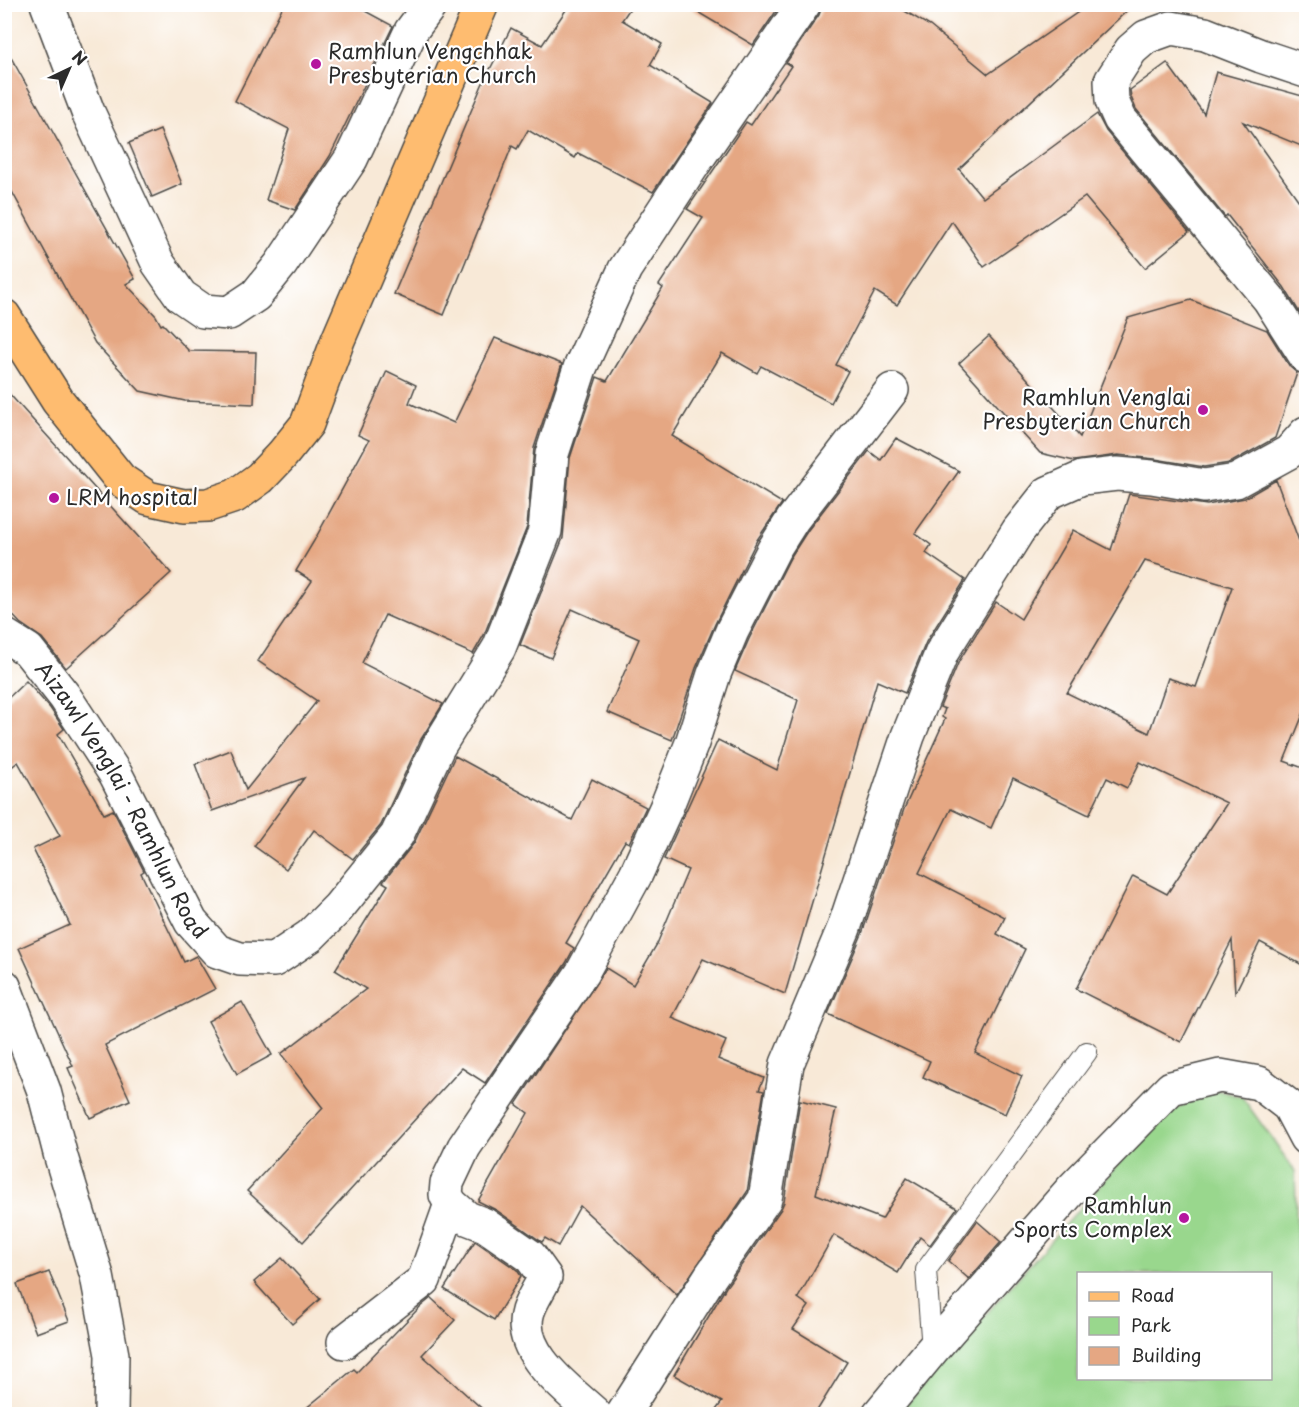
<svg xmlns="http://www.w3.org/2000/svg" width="1311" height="1419" font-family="'Playpen Sans',sans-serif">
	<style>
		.green { fill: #99d78d; stroke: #62815c; stroke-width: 1.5; fill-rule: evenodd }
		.building { fill: #e5a783; fill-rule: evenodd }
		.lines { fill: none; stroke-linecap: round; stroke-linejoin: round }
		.lane-casing { stroke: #4a4845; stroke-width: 22 }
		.street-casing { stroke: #4a4845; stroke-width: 36 }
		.primary-casing { stroke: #4a4845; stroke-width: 36 }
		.lane { stroke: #fff; stroke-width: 20 }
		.street { stroke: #fff; stroke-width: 33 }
		.primary { stroke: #febc70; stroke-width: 33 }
		.poi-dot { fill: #b5179e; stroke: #fff; stroke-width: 2 }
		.labels { text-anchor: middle; stroke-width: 4.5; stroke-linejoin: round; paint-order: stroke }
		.poi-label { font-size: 21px; fill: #2b2b2b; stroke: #fff; text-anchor: start }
		.street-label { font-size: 21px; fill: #2b2b2b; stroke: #fff }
	</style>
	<rect width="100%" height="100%" fill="#fff"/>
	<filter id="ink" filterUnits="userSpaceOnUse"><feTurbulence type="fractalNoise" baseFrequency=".0167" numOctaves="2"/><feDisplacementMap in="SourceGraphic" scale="12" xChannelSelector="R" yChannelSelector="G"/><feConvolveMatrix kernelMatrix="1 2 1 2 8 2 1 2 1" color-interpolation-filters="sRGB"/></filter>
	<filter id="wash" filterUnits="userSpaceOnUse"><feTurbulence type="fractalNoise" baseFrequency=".008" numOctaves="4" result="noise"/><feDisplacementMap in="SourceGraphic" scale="24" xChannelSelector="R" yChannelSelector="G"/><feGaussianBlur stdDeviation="1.35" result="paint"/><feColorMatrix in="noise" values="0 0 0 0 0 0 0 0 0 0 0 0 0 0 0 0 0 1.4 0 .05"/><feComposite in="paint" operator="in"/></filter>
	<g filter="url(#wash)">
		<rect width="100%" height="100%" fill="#f8e9d7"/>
		<!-- green -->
		<path class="green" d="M1212 1089 1242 1097 1295 1171 1302 1414H1304H898L1159 1118ZM1078 1274H1270V1378H1078Z"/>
		<g id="blocks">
			<!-- building -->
			<g class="building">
				<path d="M284 4H352L393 26 330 156 295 210 266 200 289 129 235 101Z"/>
				<path d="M570 4H633L622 20 662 44 650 65 713 103 653 192 578 153 575 158 528 130 517 149 512 146 444 315 394 294 482 85 511 28 542 45Z"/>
				<path d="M684 4H781L753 45Z"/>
				<path d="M823 4H893L930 26 988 74 1090 4H1134L959 169 983 198 1097 114 1106 131 1189 232 1145 268 1085 197 984 267 952 221 897 305 875 291 836 365 848 371 831 403 761 366 757 373 722 353 672 436 782 503 757 540 715 624 696 668 672 740 607 712 639 639 572 609 551 658 520 645 563 538 570 458 597 377 607 381 663 288 659 285 703 218 687 209 746 122 751 125 791 66 786 63 819 15Z"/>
				<path d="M4 45 135 279 126 284 156 316 161 325 163 324 189 351 256 352 254 404 185 401 140 391 95 343 4 177Z"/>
				<path d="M1167 63 1204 114 1216 72 1306 97V148L1243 122 1306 211V323L1284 287 1227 215 1225 217 1136 109 1131 97 1130 90Z"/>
				<path d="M160 130 182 184 152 197 129 143Z"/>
				<path d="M1191 300 1267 330 1290 367 1297 373 1275 438 1230 463 1204 467 1155 459 1118 455 1074 461 1040 453 959 363 989 336 1080 437 1128 318Z"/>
				<path d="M495 338 562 364 534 448 527 527 484 635 473 654 385 615 362 663 443 704 421 739 381 825 353 859 314 830 286 869 254 846 304 778 212 811 195 764 231 750 246 790 317 701 258 661 312 581 296 571 314 541 369 440 358 435 387 371 416 385 409 403 454 423Z"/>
				<path d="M4 388 171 573 66 668 42 638 20 623 4 606Z"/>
				<path d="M896 438 959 471 915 533 931 545 926 553 965 580 926 642 905 693 877 681 785 994 703 959 672 1018 726 1041 718 1059 764 1078 759 1090 764 1091 747 1192 677 1295 580 1206 558 1246 545 1238 542 1242 496 1210 478 1201 528 1113 516 1104 606 968 633 985 657 944 688 870 664 859 718 740 777 770 798 700 735 671 749 639 790 558 808 530 869 451 881 460Z"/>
				<path d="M1276 480 1299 541 1306 544V707L1284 761 1306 769V967L1260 942 1235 993 1232 940 1181 1042 1076 989 1133 876 1167 894 1227 803 1140 762 1127 788 1107 778 1089 815 1013 778 991 828 951 809 919 873 1005 917 997 934 1025 949 975 1053 1022 1076 1005 1114 923 1077 930 1061 828 1014 862 934 904 809 945 719 942 717 945 709 940 707 959 661 996 602 1021 619 1073 530 1111 550 1129 494 1207 505 1245 498ZM1145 561 1232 587 1196 687 1168 678 1149 733 1067 693Z"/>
				<path d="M26 681 50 708 64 729 58 734 104 814 113 810 144 871 141 873 184 962 196 956 215 989 105 1045 130 1100 90 1118 68 1068 73 1066 19 948 70 925 33 849 60 836 18 762 4 773V702Z"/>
				<path d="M455 756 572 820 592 779 646 807 629 843 625 841 566 943 574 948 566 963 485 1083 462 1068 303 1242 247 1191 323 1108 281 1054 366 989 335 970 388 885 383 882 414 843Z"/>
				<path d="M242 1002 272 1055 237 1074 208 1021Z"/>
				<path d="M800 1100 836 1109 816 1194 882 1219 907 1178 957 1208 930 1245 920 1237 898 1273 834 1235 798 1298 809 1306 793 1329 847 1362 815 1414H713L722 1402 674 1375 726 1287 781 1209 784 1202Z"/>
				<path d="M977 1221 1001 1242 969 1279 948 1261Z"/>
				<path d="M475 1241 517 1270 521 1276 494 1320 444 1289Z"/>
				<path d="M282 1258 320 1299 292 1324 254 1282Z"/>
				<path d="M49 1272 69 1321 36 1333 17 1284Z"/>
				<path d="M431 1298 455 1320 422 1355 488 1414H299L354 1369 357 1372 420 1307Z"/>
			</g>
		</g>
	</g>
	<g filter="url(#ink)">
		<use href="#blocks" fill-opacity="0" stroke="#4a4845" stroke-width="1.5"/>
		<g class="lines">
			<!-- lane casing -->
			<g class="lane-casing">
				<path id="lane" d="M932 1350 926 1270 1087 1052"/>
			</g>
			<!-- street casing -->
			<g class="street-casing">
				<g id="street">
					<path d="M47 4 88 112 158 263 181 296 203 311 229 313 256 295 281 264 351 159 411 31 431 4"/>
					<path d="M1306 71 1261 56 1205 34 1171 28 1146 37 1131 50 1111 81 1112 101 1120 119 1269 299 1306 357"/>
					<path id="s1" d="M4 635 28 650 65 697 116 775 191 922 217 951 240 959 274 960 310 936 338 908 397 835 438 747 499 648 545 531 552 454 580 368 625 269 693 165 804 4"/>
					<path d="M4 986 44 1091 61 1157 97 1276 112 1355 111 1414"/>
					<path d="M344 1342 424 1280 451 1204"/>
					<path d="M595 1414C569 1390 515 1352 528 1311 532 1299 540 1288 545 1277L530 1256 485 1225 467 1218 451 1204 446 1195 447 1183 464 1147 582 973 636 874 666 808 692 743 714 674 732 631 774 549 793 519 892 390"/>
					<path d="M623 1414 710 1277 765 1199 787 1064 844 928 908 736 942 652 1018 531 1048 493 1082 478 1117 474 1152 477 1204 486 1236 481 1289 452 1306 433"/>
					<path d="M879 1414 932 1350 1072 1189 1171 1088 1220 1076 1259 1083 1289 1106 1306 1138"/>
				</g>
			</g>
			<!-- primary casing -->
			<g class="primary-casing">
				<path id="primary" d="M4 316 58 401 121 480 148 498 184 506 208 505 235 496 260 478 282 455 307 424 338 340 482 4"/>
			</g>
			<!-- lane -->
			<use href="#lane" class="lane"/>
			<!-- street -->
			<use href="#street" class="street"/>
			<!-- primary -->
			<use href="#primary" class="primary"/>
		</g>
	</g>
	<!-- markers -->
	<g class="poi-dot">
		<circle cx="316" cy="64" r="6"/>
		<circle cx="1203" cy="410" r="6"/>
		<circle cx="54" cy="498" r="6"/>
		<circle cx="1184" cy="1218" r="6"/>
	</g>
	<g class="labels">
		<!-- poi labels -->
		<g class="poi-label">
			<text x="328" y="59">Ramhlun Vengchhak<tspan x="328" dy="24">Presbyterian Church</tspan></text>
			<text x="1191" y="405" text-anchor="end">Ramhlun Venglai<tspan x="1191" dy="24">Presbyterian Church</tspan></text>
			<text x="66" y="505">LRM hospital</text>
			<text x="1172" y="1213" text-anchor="end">Ramhlun<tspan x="1172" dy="24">Sports Complex</tspan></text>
		</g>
		<!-- street labels -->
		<g class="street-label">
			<text dy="7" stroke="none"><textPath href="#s1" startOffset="206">Aizawl Venglai - Ramhlun Road</textPath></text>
		</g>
	</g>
	<!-- margin -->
	<rect width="1311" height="1419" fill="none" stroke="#fff" stroke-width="24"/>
	<!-- legend -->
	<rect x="1077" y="1272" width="195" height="108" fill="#ffffff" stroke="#aaaaaa" stroke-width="1.5"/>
	<rect x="1089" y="1292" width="30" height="9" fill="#febc70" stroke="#aaaaaa" stroke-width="1.5"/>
	<text x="1131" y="1302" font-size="18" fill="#2b2b2b">Road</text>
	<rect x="1089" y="1317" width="30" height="18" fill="#99d78d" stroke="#aaaaaa" stroke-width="1.5"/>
	<text x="1131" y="1332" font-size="18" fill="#2b2b2b">Park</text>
	<rect x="1089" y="1347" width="30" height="18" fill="#e5a783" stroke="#aaaaaa" stroke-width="1.5"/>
	<text x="1131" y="1362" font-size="18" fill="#2b2b2b">Building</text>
	<!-- north arrow -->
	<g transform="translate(69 69) rotate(44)" stroke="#ffffff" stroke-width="4.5" paint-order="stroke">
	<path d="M0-4.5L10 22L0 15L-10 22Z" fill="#2b2b2b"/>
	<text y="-9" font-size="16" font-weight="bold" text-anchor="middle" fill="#2b2b2b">N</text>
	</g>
</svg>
